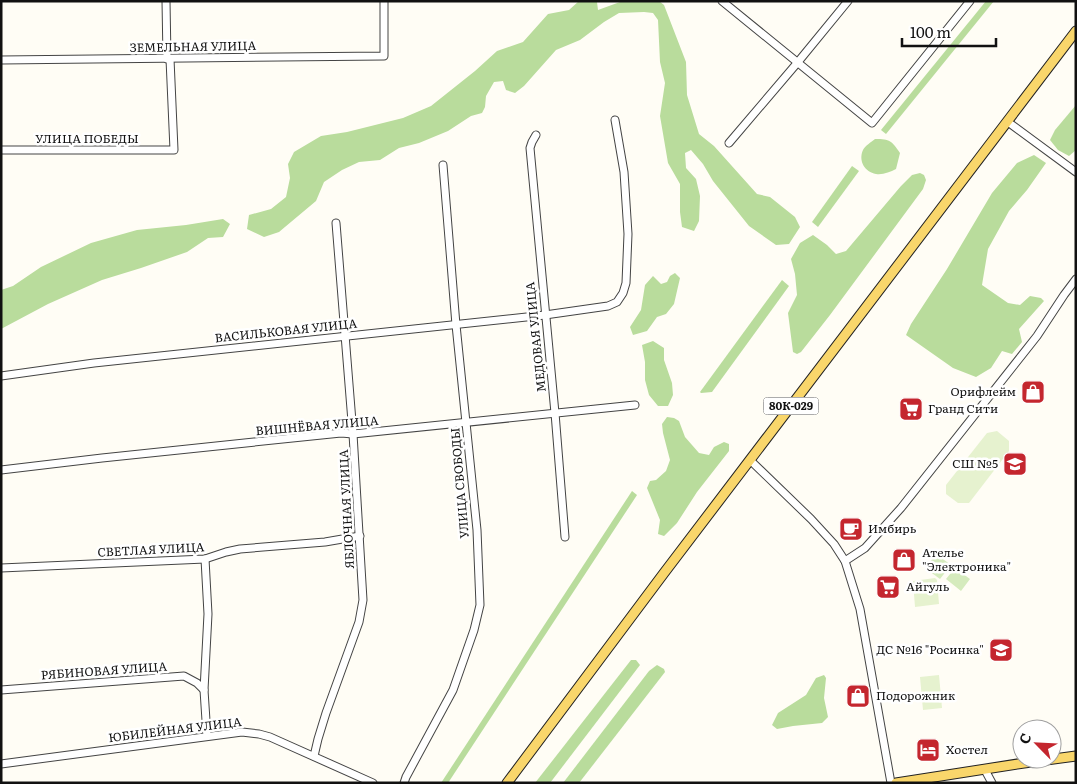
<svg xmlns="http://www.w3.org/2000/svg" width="1077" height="784" font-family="Literata,serif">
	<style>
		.green { fill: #d5ebbd }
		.forest { fill: #b9dc9c }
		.pitch { fill: #e6f2cf }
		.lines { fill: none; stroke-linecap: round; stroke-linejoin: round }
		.minor-casing { stroke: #444; stroke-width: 9 }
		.major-casing { stroke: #222; stroke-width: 11 }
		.minor { stroke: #fff; stroke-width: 7 }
		.major { stroke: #f9d66b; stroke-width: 9 }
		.labels { text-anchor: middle; stroke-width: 5; stroke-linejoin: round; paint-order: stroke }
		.shield { fill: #fff; stroke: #585858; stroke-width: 1 }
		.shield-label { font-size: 11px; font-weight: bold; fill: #111 }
		.street-label { font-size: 12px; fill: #111; stroke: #fff }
		.poi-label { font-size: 12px; fill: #111; stroke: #fff; text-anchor: start }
	</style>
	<rect width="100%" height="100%" fill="#fffdf5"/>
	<!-- green -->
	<g class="green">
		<path d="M936 554 951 565 940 579 925 568Z"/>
		<path d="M955 568 970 579 961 591 946 579Z"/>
	</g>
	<!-- forest -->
	<g class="forest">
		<path d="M579 1H596L597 2 598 10 620 2 659 1 664 5 686 62 687 95 699 134 714 146 757 194 770 197 795 217 800 227 789 244 776 245 749 226 713 181 703 164 691 150 685 153 686 168 696 179 700 196 699 221 694 231 682 227 680 212V184L668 163 660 116 665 83 660 62 658 20 653 13 644 12 619 13 604 22 580 40 556 50 524 86 515 93 506 90 503 81 494 82 486 96 485 107 482 113 471 116 448 131 419 143 399 148 380 160 359 162 342 170 324 182 316 201 279 232 264 237 247 229 249 215 271 209 286 197 290 178 288 164 294 152 321 136 347 132 403 118 431 106 475 71 497 51 523 42 548 14 569 10Z"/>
		<path d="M986 1H994L886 134 881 130Z"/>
		<path d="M1076 105V150L1069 156 1058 150 1050 140 1055 130Z"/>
		<path d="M875 139C890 139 892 141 900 153L896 169C890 172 883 175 876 174 865 172 858 161 863 150 865 146 871 142 875 139Z"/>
		<path d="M1034 155 1046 163 1027 190 1009 211 988 249 982 285 1008 303 1020 305 1030 296 1041 298 1044 301 1019 329 1022 342 1012 354 1002 351 991 368 976 377 953 368 906 335 911 324 947 269 992 193 1017 163Z"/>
		<path d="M852 166 859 171 818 227 812 222Z"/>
		<path d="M920 173 924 175 926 180 923 189 830 315 801 352 797 354 793 352 788 313 797 295 795 274 791 259 800 243 813 235 827 245 836 254 846 251 901 186 912 175Z"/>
		<path d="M223 219 230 224 223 237 208 238 187 252 141 268 102 280 48 304 1 329V290L13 286 41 267 91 243 137 230 186 225Z"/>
		<path d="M675 273 680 278 674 304 666 314 657 317 647 331 633 335 630 327 641 310 645 285 653 276 661 284 667 282 670 276Z"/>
		<path d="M782 280 789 286 712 392 701 393 700 392Z"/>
		<path d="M653 341 664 348V360L672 383 673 395 668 406H658L649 395 645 380V362L642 345Z"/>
		<path d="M667 417 674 418 679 421 685 437 699 453 709 455 714 447 724 442 729 444V451L697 492 677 523 664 536 658 534 660 520 647 488 650 481 656 480 666 471 670 460 663 433 662 424Z"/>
		<path d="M632 491 637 495 448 783H441Z"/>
		<path d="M631 660H636L640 665 550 783H535Z"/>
		<path d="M657 665 664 669 665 672 579 783H563L649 671Z"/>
		<path d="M824 675 826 678 824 698 828 717 822 723 793 726 777 729 772 725 778 713 806 695 816 678Z"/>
	</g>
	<!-- pitch -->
	<g class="pitch">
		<path d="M997 431 1009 441V451L969 503H958L946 494V485L987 433Z"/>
		<path d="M935 578 937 580 939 604 915 607 913 581Z"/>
		<path d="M939 675 942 708 923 710 920 677Z"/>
	</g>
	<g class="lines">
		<!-- minor casing -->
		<g class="minor-casing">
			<g id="minor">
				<path d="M166 1 167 59"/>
				<path d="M722 1 872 123 970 1"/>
				<path d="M1 60 384 56V1"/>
				<path d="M1008 122 1076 172"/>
				<path d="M536 135 532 142 530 148 555 413 565 537"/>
				<path d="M729 143 798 62 848 1"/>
				<path d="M1 150H174L170 59"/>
				<path d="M1 376 94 363 545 315 608 306 617 302 623 293 626 283 628 234 624 172 615 120"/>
				<path d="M750 460 811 519 834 544 845 561 860 609 891 783"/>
				<path d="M1 470 102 458 341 433 353 434 635 405"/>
				<path d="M205 559 208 614 204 690 207 736"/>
				<path d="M845 561 865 548 901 508 1037 336 1064 295 1076 279"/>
				<path d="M1 568 205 559 226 552 240 549 325 542 360 536"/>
				<path d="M1 690 184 676 197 683 204 690"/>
				<path d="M314 756 318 739 326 713 359 622 363 600 353 434 336 223"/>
				<path d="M1 764 242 732 259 734 270 737 373 783"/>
				<path d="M985 770 992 783"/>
				<path d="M404 783 406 777 453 690 474 630 480 605 477 530 456 325 443 165"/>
			</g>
		</g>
		<!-- major casing -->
		<g class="major-casing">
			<g id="major">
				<path d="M507 783 664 573 1076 31"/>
				<path d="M896 783 1024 763 1076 756"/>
			</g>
		</g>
		<!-- minor -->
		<use href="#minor" class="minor"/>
		<!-- major -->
		<use href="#major" class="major"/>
	</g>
	<!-- icons -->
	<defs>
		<g id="shop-square" transform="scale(1.25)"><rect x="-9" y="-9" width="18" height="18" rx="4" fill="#c4262e" stroke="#fff"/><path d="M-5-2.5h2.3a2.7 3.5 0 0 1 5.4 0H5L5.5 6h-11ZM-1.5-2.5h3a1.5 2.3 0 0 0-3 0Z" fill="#fff"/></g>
		<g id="supermarket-square" transform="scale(1.25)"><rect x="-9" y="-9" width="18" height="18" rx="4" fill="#c4262e" stroke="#fff"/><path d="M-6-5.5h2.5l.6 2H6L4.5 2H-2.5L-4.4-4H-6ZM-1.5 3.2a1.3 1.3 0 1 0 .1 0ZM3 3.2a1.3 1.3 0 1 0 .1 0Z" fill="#fff"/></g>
		<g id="school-square" transform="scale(1.25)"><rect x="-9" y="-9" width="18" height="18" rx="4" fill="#c4262e" stroke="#fff"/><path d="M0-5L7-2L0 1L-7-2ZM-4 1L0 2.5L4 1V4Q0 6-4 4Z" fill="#fff"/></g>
		<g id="cafe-square" transform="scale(1.25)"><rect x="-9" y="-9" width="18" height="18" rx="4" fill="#c4262e" stroke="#fff"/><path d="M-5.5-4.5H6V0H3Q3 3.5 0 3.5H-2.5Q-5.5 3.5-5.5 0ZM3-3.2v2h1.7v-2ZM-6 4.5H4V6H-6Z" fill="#fff"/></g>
		<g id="hotel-square" transform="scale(1.25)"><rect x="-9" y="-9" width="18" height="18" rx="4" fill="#c4262e" stroke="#fff"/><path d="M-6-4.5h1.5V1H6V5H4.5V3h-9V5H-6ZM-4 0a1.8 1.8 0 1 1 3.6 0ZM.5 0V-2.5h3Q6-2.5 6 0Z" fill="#fff"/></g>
	</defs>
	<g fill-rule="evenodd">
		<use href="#shop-square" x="1033" y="392"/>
		<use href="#supermarket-square" x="911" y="409"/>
		<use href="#school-square" x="1015" y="464"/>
		<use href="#cafe-square" x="851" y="529"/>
		<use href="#shop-square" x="904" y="560"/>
		<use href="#supermarket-square" x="888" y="587"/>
		<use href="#school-square" x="1001" y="650"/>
		<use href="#shop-square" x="858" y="696"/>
		<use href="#hotel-square" x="928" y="750"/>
	</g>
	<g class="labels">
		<!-- shield labels -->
		<rect class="shield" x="763.5" y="397.5" width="55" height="17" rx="4"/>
		<g class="shield-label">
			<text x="791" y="410">80К-029</text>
		</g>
		<!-- street labels -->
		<g class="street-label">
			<text transform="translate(193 47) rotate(-1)" y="4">ЗЕМЕЛЬНАЯ УЛИЦА</text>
			<text x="87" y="143">УЛИЦА ПОБЕДЫ</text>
			<text transform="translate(286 331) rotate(-6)" y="4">ВАСИЛЬКОВАЯ УЛИЦА</text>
			<text transform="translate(536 337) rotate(-96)" y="4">МЕДОВАЯ УЛИЦА</text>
			<text transform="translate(317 426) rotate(-5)" y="4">ВИШНЁВАЯ УЛИЦА</text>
			<text transform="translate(460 483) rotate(-95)" y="4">УЛИЦА СВОБОДЫ</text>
			<text transform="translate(347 509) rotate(-93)" y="4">ЯБЛОЧНАЯ УЛИЦА</text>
			<text transform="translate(151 550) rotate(-3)" y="4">СВЕТЛАЯ УЛИЦА</text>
			<text transform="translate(104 671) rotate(-4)" y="4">РЯБИНОВАЯ УЛИЦА</text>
			<text transform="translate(175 730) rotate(-7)" y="4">ЮБИЛЕЙНАЯ УЛИЦА</text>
		</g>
		<!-- poi labels -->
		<g class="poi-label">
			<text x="1016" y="396" text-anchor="end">Орифлейм</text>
			<text x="928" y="413">Гранд Сити</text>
			<text x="998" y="468" text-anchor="end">СШ №5</text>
			<text x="868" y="533">Имбирь</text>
			<text x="922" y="557">Ателье<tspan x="922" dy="14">"Электроника"</tspan></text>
			<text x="906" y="591">Айгуль</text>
			<text x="984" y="654" text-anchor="end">ДС №16 "Росинка"</text>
			<text x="876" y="700">Подорожник</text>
			<text x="946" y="754">Хостел</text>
		</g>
	</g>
	<!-- border -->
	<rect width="1077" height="784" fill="none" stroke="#111111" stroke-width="5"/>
	<!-- north arrow -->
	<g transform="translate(1037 744) rotate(294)"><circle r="24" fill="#ffffff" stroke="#a0a0a0"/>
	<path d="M0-4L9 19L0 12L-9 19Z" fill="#c4262e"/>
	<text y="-8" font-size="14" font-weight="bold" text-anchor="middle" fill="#111111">С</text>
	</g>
	<!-- scale -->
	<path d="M902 38v8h94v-8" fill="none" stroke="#111111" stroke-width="2.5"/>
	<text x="910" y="38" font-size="15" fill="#111111" stroke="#ffffff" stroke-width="4" paint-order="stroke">100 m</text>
</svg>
